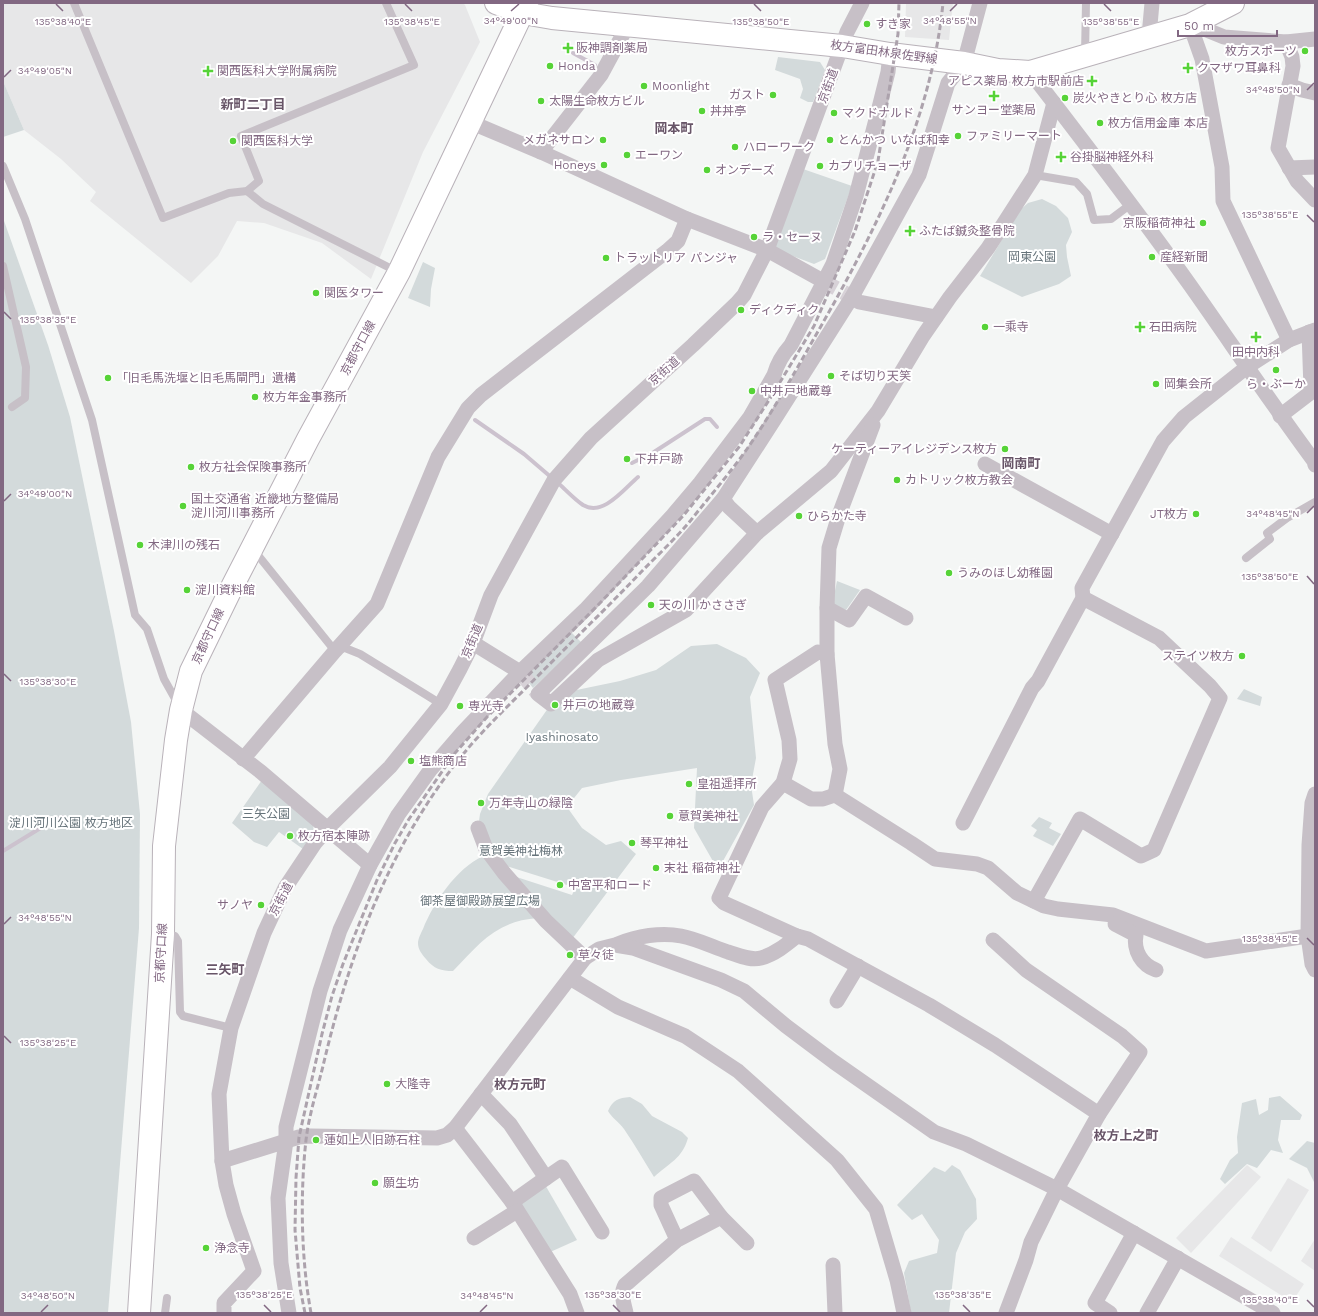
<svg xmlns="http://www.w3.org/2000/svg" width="1318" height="1316" font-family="'Work Sans','Noto Sans JP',sans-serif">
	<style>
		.built { fill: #e7e7e8 }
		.green { fill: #d3dadb }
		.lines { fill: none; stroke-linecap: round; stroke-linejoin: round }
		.stream { stroke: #ccc2ce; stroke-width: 4 }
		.street-tunnel { stroke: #d8d2d8; stroke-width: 15; stroke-dasharray: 15 8; stroke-linecap: butt }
		.secondary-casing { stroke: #bbb3bb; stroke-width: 24 }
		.primary-casing { stroke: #b9b2b9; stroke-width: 24 }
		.lane { stroke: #c7c0c7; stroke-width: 8 }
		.street { stroke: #c7c0c7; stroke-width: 15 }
		.secondary { stroke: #fff; stroke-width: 22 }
		.primary { stroke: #fff; stroke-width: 22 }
		.rail { stroke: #aca2ac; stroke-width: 3; stroke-dasharray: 6 3; stroke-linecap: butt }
		.ticks { fill: none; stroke: #826882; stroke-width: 1.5 }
		.poi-dot { fill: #56d337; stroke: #fff; stroke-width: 1.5 }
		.labels { text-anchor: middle; stroke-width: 4; stroke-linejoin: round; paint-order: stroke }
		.poi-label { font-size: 12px; fill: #826882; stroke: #fff; text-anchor: start }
		.street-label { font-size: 12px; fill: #826882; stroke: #fff }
		.park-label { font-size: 12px; fill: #66737a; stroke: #fff }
		.neighbourhood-label { font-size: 13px; font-weight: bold; fill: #685568; stroke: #fff }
		.ticks-label { font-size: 10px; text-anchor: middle; fill: #826882; stroke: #fff; stroke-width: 4; stroke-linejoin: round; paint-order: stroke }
	</style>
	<rect width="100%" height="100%" fill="#f4f6f5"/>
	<!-- built -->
	<g class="built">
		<path d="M3 3H463L465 5 480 42 423 152 371 279 322 243 264 223 237 221 218 256 191 283 90 201 96 192 61 159 24 130 3 81Z"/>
		<path d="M906 3H953L949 40 905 37Z"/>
		<path d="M1247 1165 1261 1177 1191 1253 1176 1238Z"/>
		<path d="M1288 1178 1309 1190 1271 1252 1251 1238Z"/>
		<path d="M1231 1237 1304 1284 1292 1302 1219 1256Z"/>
		<path d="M1315 1239V1271L1301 1261Z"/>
	</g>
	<!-- green -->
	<g class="green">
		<path d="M778 57 820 62 825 70 813 102H808L800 98 803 89 800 79 775 70Z"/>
		<path d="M3 81 24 130 3 137Z"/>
		<path d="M803 169 852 186 825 259 814 264 774 249Z"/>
		<path d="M1042 199 1056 206 1068 218 1072 232 1066 245 1067 257 1071 276 1059 284 1022 297 980 276 1020 210 1028 203Z"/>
		<path d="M3 218 48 345 70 417 114 631 131 722 140 814 139 928 108 1313H3Z"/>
		<path d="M423 262 435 268 431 289 430 307 408 298Z"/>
		<path d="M837 581 860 590 846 610 832 605Z"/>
		<path d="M570 631 582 643 533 688 523 675Z"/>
		<path d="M717 644 746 658 760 673 750 697 756 758 751 785 754 805 718 870 694 828 697 768 621 780 582 788 567 807 582 828 606 845 621 841 636 854 569 943 504 873 572 895 580 878 572 885H567L506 866 478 828 480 814 488 794 551 704 562 693 620 681 656 670 691 646Z"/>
		<path d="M1244 689 1262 697 1260 706 1237 699Z"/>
		<path d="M262 780 313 823 314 835 303 849 279 832 267 847 254 842 232 823Z"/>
		<path d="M1039 817 1052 823 1049 828 1061 834 1053 846 1033 836 1037 830 1031 826Z"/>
		<path d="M483 856 538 918C496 921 480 943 453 971 441 971 434 969 426 959 422 954 418 950 418 943 418 939 421 933 423 929 434 902 456 869 483 856Z"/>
		<path d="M1280 1096 1302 1115 1300 1120H1281L1278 1140 1283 1153 1271 1150 1257 1168 1247 1164 1225 1184 1220 1179 1230 1160 1238 1153 1237 1137 1242 1103 1256 1099 1259 1115 1268 1110 1269 1098Z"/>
		<path d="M630 1097 642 1104 652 1116 682 1132 688 1138C682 1159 669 1163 654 1177 644 1161 635 1145 624 1129 619 1122 612 1118 608 1111 613 1100 618 1098 630 1097Z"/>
		<path d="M1307 1141 1315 1143V1184L1307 1168 1289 1159Z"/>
		<path d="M952 1165 960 1170 976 1199 977 1219 965 1232 956 1253 949 1313H911L904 1273 909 1261 937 1253 939 1240 922 1214 912 1220 897 1205 934 1167 945 1172Z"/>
		<path d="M544 1183 577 1240 548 1253 516 1203Z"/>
	</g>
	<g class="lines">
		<!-- stream -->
		<g class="stream">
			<path d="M573 53 595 65"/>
			<path d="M475 420 524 454 552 478"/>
			<path d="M632 463 654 452 705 419H710L717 427"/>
			<path d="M557 482C565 489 574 499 583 505 603 517 624 489 638 477"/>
			<path d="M3 851 52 821 62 817"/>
		</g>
		<!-- street-tunnel -->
		<g class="street-tunnel">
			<path d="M823 281 852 297"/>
			<path d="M520 672 538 694"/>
		</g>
		<!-- secondary casing -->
		<g class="secondary-casing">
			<path id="secondary" d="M496 3 523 13"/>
		</g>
		<!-- primary casing -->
		<g class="primary-casing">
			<g id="primary">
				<path d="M523 13 552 18 842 46 890 54 964 63 998 70 1030 72 1190 25 1233 3"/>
				<path d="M139 1313 163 934 164 846 176 740 181 710 191 671 233 585 308 439 399 272 527 3"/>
			</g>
		</g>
		<!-- lane -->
		<g class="lane">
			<path d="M74 3 163 218 229 193 247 191 259 181 241 136 414 65 386 3"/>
			<path d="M1085 54 1086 3"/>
			<path d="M3 166 25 219 92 420 135 615 147 629 164 679 178 704"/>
			<path d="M1035 175 1076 182 1087 194 1094 220 1111 219 1131 204"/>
			<path d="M247 191 263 204 398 272"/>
			<path d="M3 266 26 367 25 398 12 407"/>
			<path d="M253 549 335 651 345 648 360 654 441 704"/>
			<path d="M1246 558 1270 539 1267 533 1287 518 1315 502"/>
			<path d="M164 934 175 936 178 941 180 1012 183 1016 231 1028"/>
			<path d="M165 1313 167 1298"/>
		</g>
		<!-- street -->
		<g class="street">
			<path d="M980 3 964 63 948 83 919 175 852 297 774 420 723 499 648 586 538 694 551 704 598 660 686 610 757 533 831 471 878 411 923 336 950 297 988 248 1035 175 1054 103"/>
			<path d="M1192 24 1224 37 1286 42 1315 39"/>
			<path d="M1190 25 1202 59 1222 167 1223 201 1289 340"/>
			<path d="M1149 36 1152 3"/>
			<path d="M1286 42 1292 57 1293 66 1278 148 1297 181 1315 200"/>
			<path d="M1030 72C1084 142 1138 212 1190 285 1231 343 1271 403 1314 461L1315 465"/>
			<path d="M1289 85 1302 90 1315 93"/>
			<path d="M470 122 541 152 687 219 767 250 823 281"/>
			<path d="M541 152 601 75 628 25"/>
			<path d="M1289 168 1315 167"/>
			<path d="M852 297 859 302 936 317"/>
			<path d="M1280 416 1310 393 1311 389 1309 332"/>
			<path d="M985 464 1112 534"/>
			<path d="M723 499 729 507 757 533"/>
			<path d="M827 608 849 620 866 596 906 618"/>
			<path d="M473 643 520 672"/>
			<path d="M827 654 818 652 775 680 789 740 790 759 783 783 762 807 719 898 724 903 797 936 808 939 929 1005 995 1045 1099 1114"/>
			<path d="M181 710 261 772 370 865"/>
			<path d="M243 759 335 651 377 604 438 457 468 408 481 395 667 251 678 241 687 219"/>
			<path d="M783 783 811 799H823L835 795"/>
			<path d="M1315 794 1312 803 1309 845 1308 936 1312 964 1315 970"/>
			<path d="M835 795 911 843 935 859 977 864 988 868 1017 893 1044 906 1058 909 1113 915 1206 951 1308 936"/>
			<path d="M835 795 840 769 835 744 827 654V608L829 548 839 515 873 425"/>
			<path d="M963 823 1032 688 1038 681 1083 598 1082 588 1163 441 1184 417 1247 367 1289 340 1315 330"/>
			<path d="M478 828 486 849 504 873 546 921 585 958"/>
			<path d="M1034 901 1080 819 1141 856 1154 850 1220 698 1210 686 1159 638 1083 598"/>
			<path d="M1115 924 1136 935C1133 951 1142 965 1156 970"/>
			<path d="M993 940 1026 970 1122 1036 1140 1052 1099 1114 1057 1189 1031 1242 1026 1260 1006 1313"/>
			<path d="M618 944C637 936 661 932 681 936 697 939 713 947 728 952 738 955 750 961 761 958 775 954 786 945 797 936"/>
			<path d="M570 978 618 1007 685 1036 738 1071 837 1160 876 1209 897 1280 904 1313"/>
			<path d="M837 1001 858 966"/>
			<path d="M481 1094 510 1124 546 1178 562 1167 602 1232"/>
			<path d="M455 1128 512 1202 570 1294 577 1313"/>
			<path d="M222 1161 299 1137 311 1136 437 1138 447 1135 455 1128 585 958 599 949 615 945 633 948 721 980 744 991 786 1026 834 1062 934 1132 966 1144 1057 1189 1273 1313"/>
			<path d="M512 1202 546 1178"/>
			<path d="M474 1238 517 1211"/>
			<path d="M677 1240 661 1205V1198L694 1181 721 1217"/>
			<path d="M833 1265 835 1313"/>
			<path d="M224 1313V1303L254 1271 234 1214 226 1185 222 1161 219 1094 231 1028 264 933 285 888 315 843 327 829 390 767 441 704 460 669 473 643 491 595 554 480 591 438 693 345 737 303 744 295 767 250 847 32 862 3"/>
			<path d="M289 1313 281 1263 278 1198 286 1141V1127L320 991 340 930 370 865 398 815 431 769 463 732 520 672 585 610 673 515 700 483 750 417 774 375C777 364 783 354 791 345L833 264 856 196 878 112 888 72 890 54"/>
			<path d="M626 1313C624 1303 620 1294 625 1285L677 1240 721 1217 747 1243"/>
			<path d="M1110 1313 1095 1303 1134 1233"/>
			<path d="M1147 1313 1178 1258"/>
		</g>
		<!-- secondary -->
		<use href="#secondary" class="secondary"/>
		<!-- primary -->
		<use href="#primary" class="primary"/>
		<!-- rail -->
		<g class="rail">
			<path d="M305 1313 300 1288 295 1230 296 1178 299 1137 322 1034 332 996 343 964 377 880 395 843 409 819 455 753 487 717 599 604 683 516 739 447 771 397 814 326 855 231 878 161 898 34 899 3"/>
			<path d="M311 1313C301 1259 300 1194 306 1140 309 1115 317 1090 323 1066 349 956 388 848 460 758 480 733 504 710 527 687 566 647 606 609 644 569 660 553 677 537 691 520 710 496 730 473 747 449 776 407 800 363 825 319 880 222 932 116 943 3"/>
		</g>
	</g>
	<!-- ticks -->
	<path class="ticks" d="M56 4 63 11M405 4 412 11M754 4 761 11M1104 4 1111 11M511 11 519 4M950 11 957 4M4 77 11 70M1307 90 1314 83M1307 215 1314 222M4 312 11 319M4 501 11 494M1307 513 1314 506M1307 576 1314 584M4 674 11 681M4 924 11 917M1307 938 1314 945M4 1036 11 1043M1307 1300 1314 1307M264 1305 271 1312M613 1305 620 1312M963 1305 970 1312M41 1312 48 1305M480 1312 487 1305"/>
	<!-- markers -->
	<g class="poi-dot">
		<circle cx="867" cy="24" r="4"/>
		<path d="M566 42h4v4h4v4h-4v4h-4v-4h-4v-4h4z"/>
		<circle cx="1305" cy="51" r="4"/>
		<circle cx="550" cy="66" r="4"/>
		<path d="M1186 62h4v4h4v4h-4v4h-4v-4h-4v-4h4z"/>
		<path d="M206 65h4v4h4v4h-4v4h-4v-4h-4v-4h4z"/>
		<path d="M1090 75h4v4h4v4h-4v4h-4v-4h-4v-4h4z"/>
		<circle cx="644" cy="86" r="4"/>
		<circle cx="773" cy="95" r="4"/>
		<path d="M992 90h4v4h4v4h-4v4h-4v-4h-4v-4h4z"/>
		<circle cx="1065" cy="98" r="4"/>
		<circle cx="541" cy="101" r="4"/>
		<circle cx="702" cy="111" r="4"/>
		<circle cx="834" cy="113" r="4"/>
		<circle cx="1100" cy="123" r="4"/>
		<circle cx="958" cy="136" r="4"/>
		<circle cx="603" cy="140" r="4"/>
		<circle cx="830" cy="140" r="4"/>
		<circle cx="233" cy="141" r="4"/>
		<circle cx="735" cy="147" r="4"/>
		<circle cx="627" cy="155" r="4"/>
		<path d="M1059 151h4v4h4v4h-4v4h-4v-4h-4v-4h4z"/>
		<circle cx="604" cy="165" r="4"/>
		<circle cx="820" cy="166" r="4"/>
		<circle cx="707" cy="170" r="4"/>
		<circle cx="1203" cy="223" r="4"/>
		<path d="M908 225h4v4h4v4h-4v4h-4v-4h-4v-4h4z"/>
		<circle cx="754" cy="237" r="4"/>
		<circle cx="1152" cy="257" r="4"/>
		<circle cx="606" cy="258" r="4"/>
		<circle cx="316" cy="293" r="4"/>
		<circle cx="741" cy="310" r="4"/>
		<circle cx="985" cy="327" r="4"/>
		<path d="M1138 321h4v4h4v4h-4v4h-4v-4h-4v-4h4z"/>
		<path d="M1254 331h4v4h4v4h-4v4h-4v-4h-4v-4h4z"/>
		<circle cx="1276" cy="370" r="4"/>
		<circle cx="831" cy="376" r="4"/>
		<circle cx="108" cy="378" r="4"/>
		<circle cx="1156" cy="384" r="4"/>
		<circle cx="752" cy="391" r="4"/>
		<circle cx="255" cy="397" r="4"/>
		<circle cx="1005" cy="449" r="4"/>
		<circle cx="627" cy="459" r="4"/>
		<circle cx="191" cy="467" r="4"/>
		<circle cx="897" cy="480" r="4"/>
		<circle cx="183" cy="506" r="4"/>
		<circle cx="1196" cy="514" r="4"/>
		<circle cx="799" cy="516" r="4"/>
		<circle cx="140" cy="545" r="4"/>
		<circle cx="949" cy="573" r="4"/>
		<circle cx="187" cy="590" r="4"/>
		<circle cx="651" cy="605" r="4"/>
		<circle cx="1242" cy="656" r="4"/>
		<circle cx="555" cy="705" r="4"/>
		<circle cx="460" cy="706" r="4"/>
		<circle cx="411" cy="761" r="4"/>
		<circle cx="689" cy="784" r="4"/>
		<circle cx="481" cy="803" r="4"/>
		<circle cx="670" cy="816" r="4"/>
		<circle cx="290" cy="836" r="4"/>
		<circle cx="632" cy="843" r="4"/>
		<circle cx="656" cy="868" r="4"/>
		<circle cx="560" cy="885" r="4"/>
		<circle cx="261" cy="905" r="4"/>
		<circle cx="570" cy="955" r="4"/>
		<circle cx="387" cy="1084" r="4"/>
		<circle cx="316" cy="1140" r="4"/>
		<circle cx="375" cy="1183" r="4"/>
		<circle cx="206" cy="1248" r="4"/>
	</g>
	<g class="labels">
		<!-- poi labels -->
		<g class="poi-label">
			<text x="875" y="28">すき家</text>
			<text x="576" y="52">阪神調剤薬局</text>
			<text x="1297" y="55" text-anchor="end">枚方スポーツ</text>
			<text x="558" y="70">Honda</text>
			<text x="1197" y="72">クマザワ耳鼻科</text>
			<text x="217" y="75">関西医科大学附属病院</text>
			<text x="1084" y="85" text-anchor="end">アピス薬局 枚方市駅前店</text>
			<text x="652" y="90">Moonlight</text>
			<text x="765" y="99" text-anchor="end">ガスト</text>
			<text x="1073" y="102">炭火やきとり心 枚方店</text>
			<text x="549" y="105">太陽生命枚方ビル</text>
			<text x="994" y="114" text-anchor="middle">サンヨー堂薬局</text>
			<text x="710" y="115">丼丼亭</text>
			<text x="842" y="117">マクドナルド</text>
			<text x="1108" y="127">枚方信用金庫 本店</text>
			<text x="966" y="140">ファミリーマート</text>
			<text x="595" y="144" text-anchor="end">メガネサロン</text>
			<text x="838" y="144">とんかつ いなば和幸</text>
			<text x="241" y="145">関西医科大学</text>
			<text x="743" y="151">ハローワーク</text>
			<text x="635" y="159">エーワン</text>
			<text x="1070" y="161">谷掛脳神経外科</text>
			<text x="596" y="169" text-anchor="end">Honeys</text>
			<text x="828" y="170">カプリチョーザ</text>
			<text x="715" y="174">オンデーズ</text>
			<text x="1195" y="227" text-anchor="end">京阪稲荷神社</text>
			<text x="919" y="235">ふたば鍼灸整骨院</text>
			<text x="762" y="241">ラ・セーヌ</text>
			<text x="1160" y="261">産経新聞</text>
			<text x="614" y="262">トラットリア パンジャ</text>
			<text x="324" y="297">関医タワー</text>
			<text x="749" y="314">ディクディク</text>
			<text x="993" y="331">一乘寺</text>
			<text x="1149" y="331">石田病院</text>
			<text x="1256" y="356" text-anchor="middle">田中内科</text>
			<text x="839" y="380">そば切り天笑</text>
			<text x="116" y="382">「旧毛馬洗堰と旧毛馬閘門」遺構</text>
			<text x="1164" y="388">岡集会所</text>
			<text x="1276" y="388" text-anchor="middle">ら・ぶーか</text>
			<text x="760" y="395">中井戸地蔵尊</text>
			<text x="263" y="401">枚方年金事務所</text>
			<text x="997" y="453" text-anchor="end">ケーティーアイレジデンス枚方</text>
			<text x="635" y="463">下井戸跡</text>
			<text x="199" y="471">枚方社会保険事務所</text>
			<text x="905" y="484">カトリック枚方教会</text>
			<text x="191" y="503">国土交通省 近畿地方整備局<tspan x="191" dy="14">淀川河川事務所</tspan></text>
			<text x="1188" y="518" text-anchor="end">JT枚方</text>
			<text x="807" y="520">ひらかた寺</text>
			<text x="148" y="549">木津川の残石</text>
			<text x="957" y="577">うみのほし幼稚園</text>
			<text x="195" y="594">淀川資料館</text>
			<text x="659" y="609">天の川 かささぎ</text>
			<text x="1234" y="660" text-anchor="end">ステイツ枚方</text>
			<text x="563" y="709">井戸の地蔵尊</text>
			<text x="468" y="710">専光寺</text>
			<text x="419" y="765">塩熊商店</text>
			<text x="697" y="788">皇祖遥拝所</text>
			<text x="489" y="807">万年寺山の緑陰</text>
			<text x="678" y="820">意賀美神社</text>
			<text x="298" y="840">枚方宿本陣跡</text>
			<text x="640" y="847">琴平神社</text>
			<text x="664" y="872">末社 稲荷神社</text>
			<text x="568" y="889">中宮平和ロード</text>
			<text x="253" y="909" text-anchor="end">サノヤ</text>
			<text x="578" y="959">草々徒</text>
			<text x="395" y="1088">大隆寺</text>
			<text x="324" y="1144">蓮如上人旧跡石柱</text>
			<text x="383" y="1187">願生坊</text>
			<text x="214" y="1252">浄念寺</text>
		</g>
		<!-- street labels -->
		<g class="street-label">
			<text transform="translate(884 52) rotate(8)" y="4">枚方富田林泉佐野線</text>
			<text transform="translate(828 86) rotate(-70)" y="4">京街道</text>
			<text transform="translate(358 348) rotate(-62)" y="4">京都守口線</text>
			<text transform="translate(664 371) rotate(-42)" y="4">京街道</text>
			<text transform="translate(208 636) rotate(-65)" y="4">京都守口線</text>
			<text transform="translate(472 641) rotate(-67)" y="4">京街道</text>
			<text transform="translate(281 899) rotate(-62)" y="4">京街道</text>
			<text transform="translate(161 953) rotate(-87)" y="4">京都守口線</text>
		</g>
		<!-- park labels -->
		<g class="park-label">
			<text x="1032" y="261">岡東公園</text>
			<text x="562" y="741">Iyashinosato</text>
			<text x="266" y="818">三矢公園</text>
			<text x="71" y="827">淀川河川公園 枚方地区</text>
			<text x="521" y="855">意賀美神社梅林</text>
			<text x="480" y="905">御茶屋御殿跡展望広場</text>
		</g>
		<!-- neighbourhood labels -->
		<g class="neighbourhood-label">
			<text x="253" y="109">新町二丁目</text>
			<text x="674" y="133">岡本町</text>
			<text x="1021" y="468">岡南町</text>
			<text x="225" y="974">三矢町</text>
			<text x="520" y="1089">枚方元町</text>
			<text x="1126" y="1140">枚方上之町</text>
		</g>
	</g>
	<g class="ticks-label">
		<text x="511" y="24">34°49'00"N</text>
		<text x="950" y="24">34°48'55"N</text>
		<text x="63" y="25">135°38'40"E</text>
		<text x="412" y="25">135°38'45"E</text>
		<text x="761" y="25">135°38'50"E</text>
		<text x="1111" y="25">135°38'55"E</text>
		<text x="45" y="74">34°49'05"N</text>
		<text x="1273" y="93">34°48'50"N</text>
		<text x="1270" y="218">135°38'55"E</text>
		<text x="48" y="323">135°38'35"E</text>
		<text x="45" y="497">34°49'00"N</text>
		<text x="1273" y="517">34°48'45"N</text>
		<text x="1270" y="580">135°38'50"E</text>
		<text x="48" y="685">135°38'30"E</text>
		<text x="45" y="921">34°48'55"N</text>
		<text x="1270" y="942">135°38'45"E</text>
		<text x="48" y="1046">135°38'25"E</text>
		<text x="264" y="1298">135°38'25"E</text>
		<text x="613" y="1298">135°38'30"E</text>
		<text x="963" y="1298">135°38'35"E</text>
		<text x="48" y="1299">34°48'50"N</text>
		<text x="487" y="1299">34°48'45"N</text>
		<text x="1270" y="1303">135°38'40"E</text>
	</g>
	<!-- border -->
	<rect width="1318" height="1316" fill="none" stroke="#826882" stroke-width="8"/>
	<!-- scale -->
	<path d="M1178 30v6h99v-6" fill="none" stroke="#826882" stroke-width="2"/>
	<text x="1184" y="30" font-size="12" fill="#826882" stroke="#ffffff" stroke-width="3" paint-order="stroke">50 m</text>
</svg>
